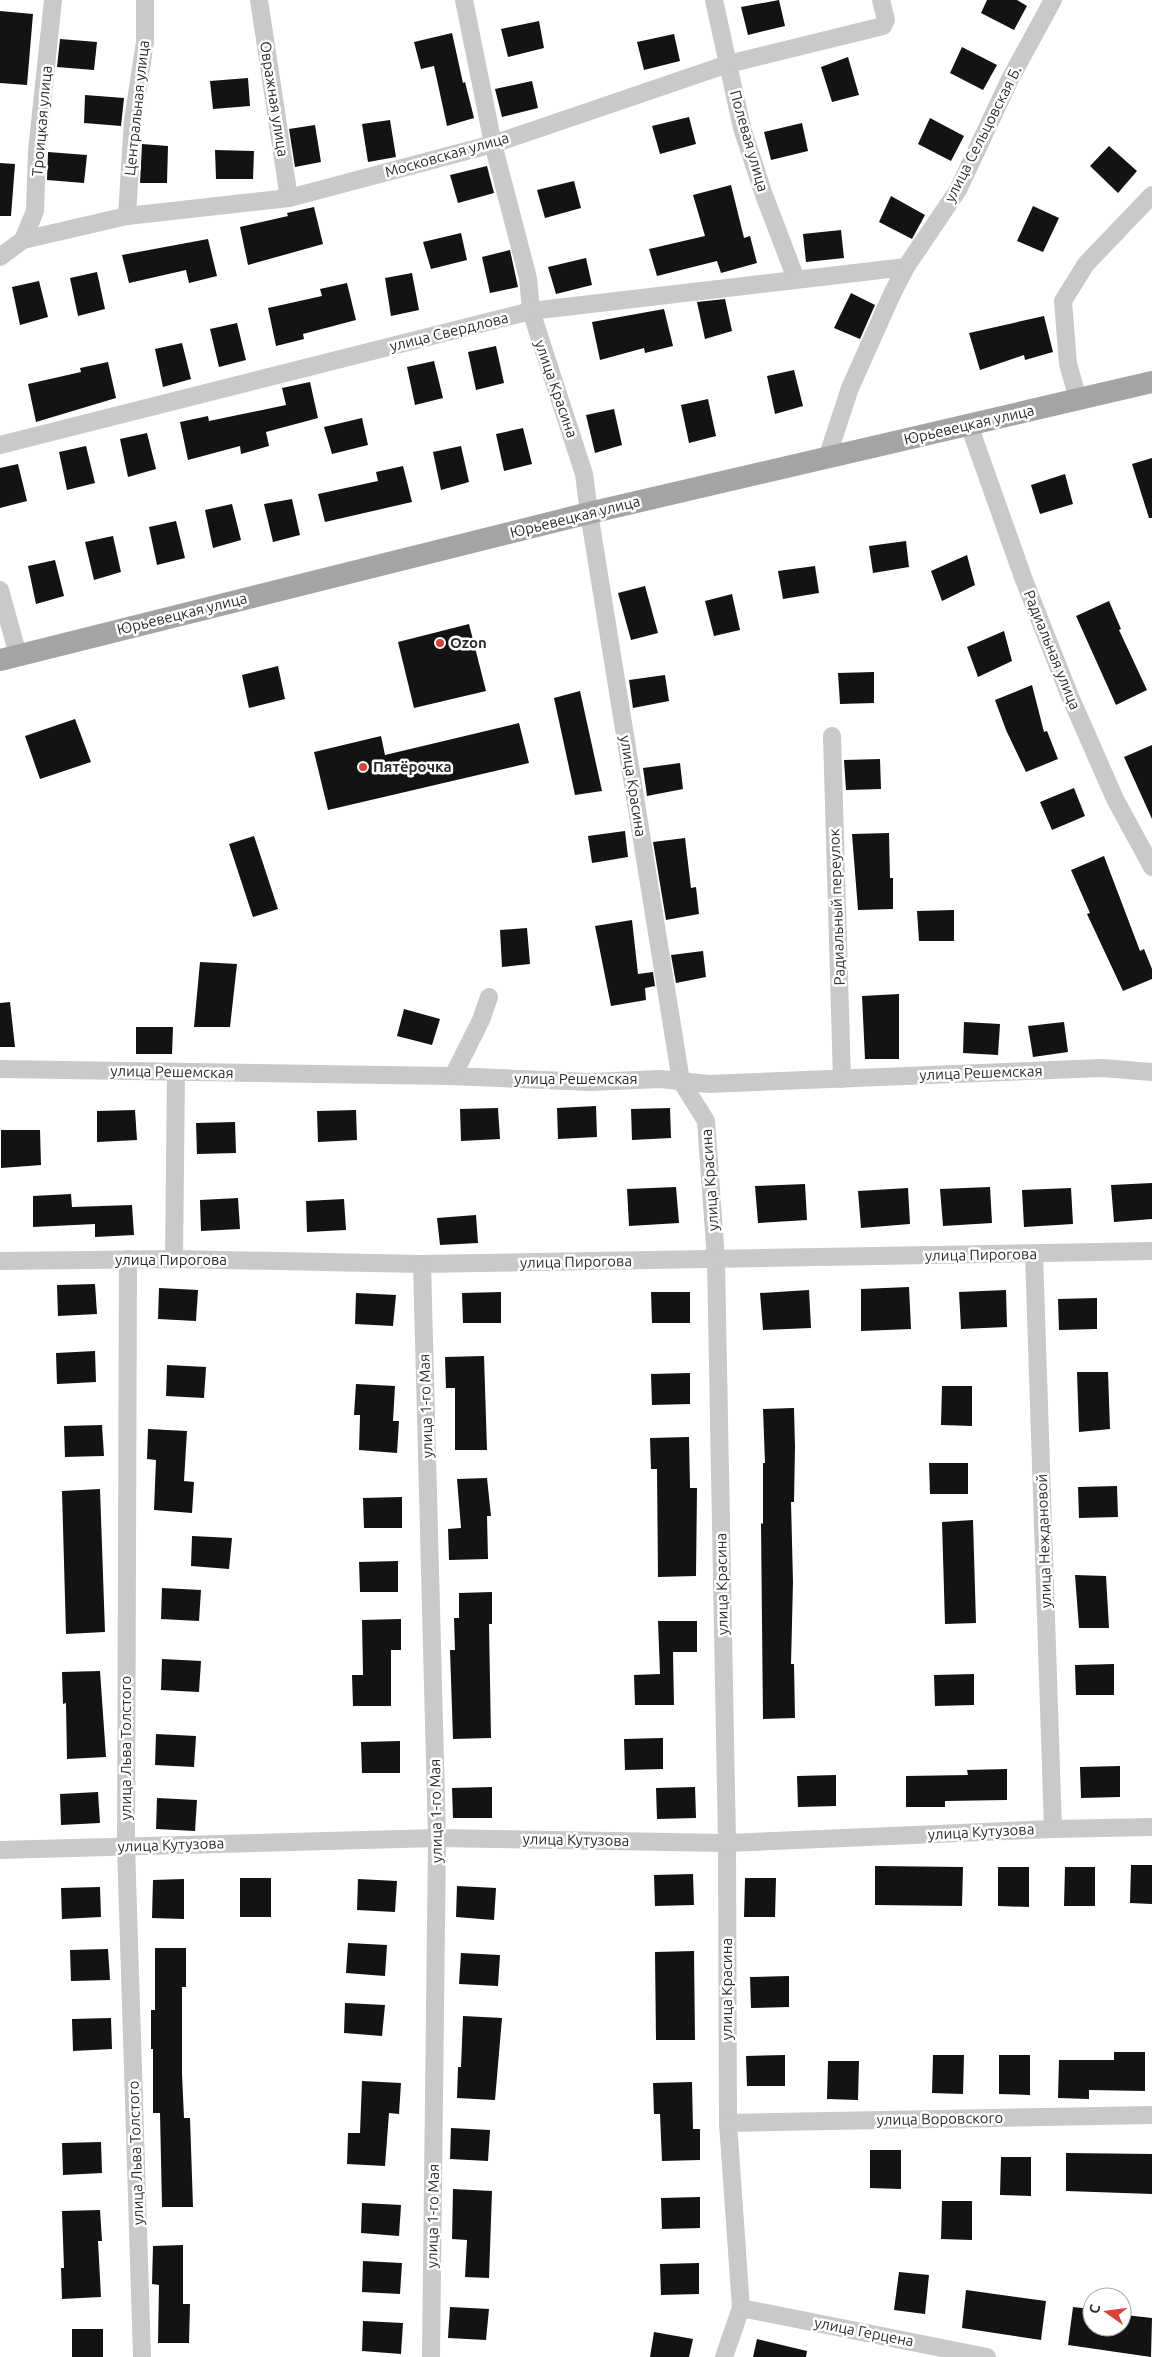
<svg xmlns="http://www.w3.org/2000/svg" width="1152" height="2357" font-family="Ubuntu,sans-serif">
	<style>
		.building { fill: #131313 }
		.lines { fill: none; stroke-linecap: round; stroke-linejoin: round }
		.minor { stroke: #c9c9c9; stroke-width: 18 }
		.major { stroke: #a4a4a4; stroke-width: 22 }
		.poi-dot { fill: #dd3f33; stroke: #fff; stroke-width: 2 }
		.labels { text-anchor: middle; stroke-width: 5; stroke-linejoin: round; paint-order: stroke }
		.street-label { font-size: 15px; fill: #2c2c2c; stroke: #fff }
		.poi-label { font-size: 15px; font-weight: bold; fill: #2c2c2c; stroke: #fff; text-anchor: start }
	</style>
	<rect width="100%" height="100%" fill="#fff"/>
	<!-- building -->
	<g class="building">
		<path d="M779 0 785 26 748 35 741 7Z"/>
		<path d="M987 0H1017L1027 6 1014 30 981 13Z"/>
		<path d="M0 11 33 14 27 85 0 83Z"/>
		<path d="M539 21 544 48 508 57 501 29Z"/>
		<path d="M452 33 463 83 465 82 474 118 447 126 434 66 421 69 414 42Z"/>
		<path d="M674 34 680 61 644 70 637 42Z"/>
		<path d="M60 39 97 42 94 70 57 67Z"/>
		<path d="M962 47 997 65 983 90 950 73Z"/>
		<path d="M848 57 859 95 832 102 821 67Z"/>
		<path d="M248 78 250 106 213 109 210 81Z"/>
		<path d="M532 81 538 108 502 117 495 89Z"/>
		<path d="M85 95 124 98 121 126 84 123Z"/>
		<path d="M689 117 696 144 660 154 652 126Z"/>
		<path d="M930 118 964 136 951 161 918 144Z"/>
		<path d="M390 120 396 157 368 162 362 124Z"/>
		<path d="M802 123 808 151 771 160 764 132Z"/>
		<path d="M315 125 321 162 295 167 289 129Z"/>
		<path d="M142 144 168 146 167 183H140Z"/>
		<path d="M1109 146 1137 171 1118 193 1090 166Z"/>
		<path d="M215 150 254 151 253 179H216Z"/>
		<path d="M48 152 87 155 84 183 47 180Z"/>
		<path d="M0 163 15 164 11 216H0Z"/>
		<path d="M487 166 494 193 458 203 450 175Z"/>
		<path d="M574 181 581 208 545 218 537 190Z"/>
		<path d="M731 185 744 238 750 236 757 263 721 273 717 261 657 276 649 249 705 236 693 195Z"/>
		<path d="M891 196 925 215 912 239 879 222Z"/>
		<path d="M1033 206 1059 218 1043 252 1017 241Z"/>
		<path d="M314 207 323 244 248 265 240 227 288 216 287 213Z"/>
		<path d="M841 230 844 258 806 262 803 234Z"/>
		<path d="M461 233 467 260 431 269 423 242Z"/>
		<path d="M208 239 217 276 189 283 186 270 129 283 122 255Z"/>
		<path d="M510 250 518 287 490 293 482 257Z"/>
		<path d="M586 258 592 285 556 294 548 267Z"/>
		<path d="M97 272 105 309 78 316 70 278Z"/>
		<path d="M412 273 419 310 391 316 385 278Z"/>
		<path d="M39 281 48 317 20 325 12 287Z"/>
		<path d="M347 283 356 320 303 334 304 339 276 346 268 308 322 296 320 289Z"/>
		<path d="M851 293 875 305 860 339 834 328Z"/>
		<path d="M725 299 732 331 705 339 697 302Z"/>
		<path d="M664 309 673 346 645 353 644 348 600 360 592 322Z"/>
		<path d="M1044 316 1053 352 1025 360 1024 355 980 370 969 333Z"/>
		<path d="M237 323 246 360 219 367 210 329Z"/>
		<path d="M182 343 191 379 163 387 155 349Z"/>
		<path d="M496 346 504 383 476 390 468 352Z"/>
		<path d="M434 361 443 398 415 405 407 367Z"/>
		<path d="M108 362 116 398 36 422 28 384 81 372 80 368Z"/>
		<path d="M794 370 803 406 775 414 767 376Z"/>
		<path d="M310 382 318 418 266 432 269 446 241 454 240 446 188 460 180 422 208 416 209 421 286 405 282 388Z"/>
		<path d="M708 399 716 436 689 443 681 405Z"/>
		<path d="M614 409 622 445 595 453 586 415Z"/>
		<path d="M362 418 368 445 332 454 324 427Z"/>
		<path d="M523 428 532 464 504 471 496 434Z"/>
		<path d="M147 433 156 469 128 477 120 439Z"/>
		<path d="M86 446 95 483 67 490 59 452Z"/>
		<path d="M461 446 469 482 441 490 433 452Z"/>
		<path d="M1152 458V518H1149L1132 464Z"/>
		<path d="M18 464 27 501 0 508V468Z"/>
		<path d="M403 466 412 502 325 522 318 494 378 481 376 472Z"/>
		<path d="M1065 474 1073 504 1040 514 1031 485Z"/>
		<path d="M292 499 300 535 273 542 264 504Z"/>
		<path d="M232 504 241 540 213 548 205 510Z"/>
		<path d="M176 521 185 558 157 565 149 527Z"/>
		<path d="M113 536 121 572 94 580 85 542Z"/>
		<path d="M906 541 909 567 873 573 869 546Z"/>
		<path d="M967 555 975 585 942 601 931 571Z"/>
		<path d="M55 560 64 596 36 604 28 566Z"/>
		<path d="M815 566 819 593 783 599 778 571Z"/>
		<path d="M645 586 658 633 631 640 618 593Z"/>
		<path d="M732 594 740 630 714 636 705 601Z"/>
		<path d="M1109 601 1121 629 1119 630 1147 690 1116 705 1076 616Z"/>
		<path d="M469 624 486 691 414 708 398 642Z"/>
		<path d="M1004 631 1012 661 978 677 967 647Z"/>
		<path d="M278 666 285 699 249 708 242 675Z"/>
		<path d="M874 672V703L840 704 838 673Z"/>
		<path d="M665 675 669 701 633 708 629 680Z"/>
		<path d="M1032 685 1044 732 1047 731 1058 759 1026 772 1006 730 995 700Z"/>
		<path d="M580 691 602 791 575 795 554 698Z"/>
		<path d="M75 719 91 762 40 779 25 736Z"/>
		<path d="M519 723 529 763 328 810 314 752 381 736 385 755Z"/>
		<path d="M1152 745V819L1124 757Z"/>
		<path d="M880 759 881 789 846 790 844 760Z"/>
		<path d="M680 763 683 789 647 796 643 768Z"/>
		<path d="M1074 788 1085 816 1052 830 1040 802Z"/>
		<path d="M625 831 628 857 592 863 588 836Z"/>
		<path d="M889 833 890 878H893V909L858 910 852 834Z"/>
		<path d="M254 836 278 909 253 917 229 844Z"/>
		<path d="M685 838 691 888 696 887 699 914 666 920 653 842Z"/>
		<path d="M1104 856 1140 951 1144 949 1152 969V979L1123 991 1087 914 1090 913 1071 870Z"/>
		<path d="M954 910V941H919L917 911Z"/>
		<path d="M632 920 638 974 653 972 655 986 645 988 646 1000 611 1006 595 926Z"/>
		<path d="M527 928 530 964 502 967 500 930Z"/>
		<path d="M703 951 706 977 676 983 671 955Z"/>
		<path d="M200 962 237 964 230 1027H194Z"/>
		<path d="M899 994V1059H865L862 996Z"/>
		<path d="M10 1002 15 1047H0V1003Z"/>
		<path d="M404 1009 440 1019 432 1045 397 1036Z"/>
		<path d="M964 1022 1000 1024 998 1055 963 1053Z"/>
		<path d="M1064 1022 1068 1052 1033 1057 1028 1026Z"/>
		<path d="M136 1027H173L172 1054H136Z"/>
		<path d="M596 1106 597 1137 558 1139 557 1108Z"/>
		<path d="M498 1108 500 1139 461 1141 460 1109Z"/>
		<path d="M670 1108 671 1138 632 1140 631 1109Z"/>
		<path d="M135 1110 137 1140 97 1142V1111Z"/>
		<path d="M356 1110 357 1140 318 1142 317 1111Z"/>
		<path d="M235 1122 236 1153 197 1154 196 1123Z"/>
		<path d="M1 1130H40L41 1165 1 1168Z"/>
		<path d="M1152 1183V1219L1114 1222 1111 1185Z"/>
		<path d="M805 1184 807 1220 758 1223 755 1186Z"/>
		<path d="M676 1187 679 1223 629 1226 627 1189Z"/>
		<path d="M990 1187 992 1223 943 1226 940 1189Z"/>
		<path d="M908 1188 910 1224 861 1228 858 1191Z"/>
		<path d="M1071 1188 1073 1224 1024 1227 1022 1190Z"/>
		<path d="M71 1194 72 1207 132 1205 134 1235 95 1237V1224L33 1227V1196Z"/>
		<path d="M238 1198 240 1229 201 1231 200 1200Z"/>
		<path d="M344 1199 346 1230 307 1232 306 1201Z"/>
		<path d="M476 1215 478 1243 440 1245 437 1218Z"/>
		<path d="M95 1284 97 1314 58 1316 57 1285Z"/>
		<path d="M909 1287 911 1329 861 1331V1289Z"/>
		<path d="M159 1288 198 1290 196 1321 158 1319Z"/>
		<path d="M809 1290 811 1328 763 1330 760 1293Z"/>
		<path d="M1006 1290 1007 1327 961 1329 959 1292Z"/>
		<path d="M501 1292V1323H463L462 1293Z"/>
		<path d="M651 1292H690V1323H652Z"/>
		<path d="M356 1293 396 1295 393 1326 355 1324Z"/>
		<path d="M1097 1298V1329L1059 1330 1058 1299Z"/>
		<path d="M95 1351 96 1382 57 1384 56 1353Z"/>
		<path d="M484 1356 487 1450H455V1388H446L445 1357Z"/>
		<path d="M167 1365 206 1367 204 1398 166 1396Z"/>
		<path d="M1077 1372H1108L1110 1429 1079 1432Z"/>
		<path d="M690 1373V1404L652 1405 651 1374Z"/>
		<path d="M356 1384 395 1386 393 1421H399L397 1453 359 1450 360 1415H354Z"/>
		<path d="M942 1386H972V1426L941 1425Z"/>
		<path d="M794 1408 795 1447 794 1502H791L793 1582 791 1664H794L795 1718 763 1719 761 1523 763 1524V1463H765L763 1409Z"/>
		<path d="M102 1425 104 1456 65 1457 64 1426Z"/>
		<path d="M148 1429 187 1431 184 1481 194 1482 192 1513 154 1510 156 1460 147 1459Z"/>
		<path d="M689 1437 690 1488H697L696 1576 658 1577 657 1469H651L650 1438Z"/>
		<path d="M929 1463H968V1494H930Z"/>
		<path d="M487 1478 491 1516H487L488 1559 449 1560 448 1529 461 1528 457 1479Z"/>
		<path d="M1117 1486 1118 1517 1079 1518 1078 1487Z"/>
		<path d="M100 1489 105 1632 66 1634 62 1491Z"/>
		<path d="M402 1497V1528H364L363 1498Z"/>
		<path d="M973 1520 976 1623 945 1624 942 1522Z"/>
		<path d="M192 1536 232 1538 229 1569 191 1566Z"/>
		<path d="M398 1561V1592H360L359 1562Z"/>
		<path d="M1075 1575 1106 1576 1109 1628H1079Z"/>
		<path d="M162 1588 201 1590 199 1621 161 1619Z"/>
		<path d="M492 1592V1624H489L491 1738 453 1739 450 1650H455L454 1618H459V1593Z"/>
		<path d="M401 1619V1650H391V1706H353L352 1675H363L362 1620Z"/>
		<path d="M658 1621H697V1652H673L674 1705H635L634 1675 660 1674Z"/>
		<path d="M162 1659 201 1661 199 1692 161 1690Z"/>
		<path d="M1114 1664V1695H1076L1075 1665Z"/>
		<path d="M100 1671 106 1757 67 1759 66 1703 63 1704 62 1672Z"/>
		<path d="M974 1674V1705L935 1706 934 1675Z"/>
		<path d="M156 1734 196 1736 194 1767 155 1765Z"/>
		<path d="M663 1738V1769L625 1770 624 1739Z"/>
		<path d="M400 1741V1773H362L361 1742Z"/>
		<path d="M1120 1766V1797L1081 1798 1080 1767Z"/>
		<path d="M1007 1769V1800L945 1801V1807H906V1776L968 1775 967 1770Z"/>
		<path d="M836 1775V1806L798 1807 797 1776Z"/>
		<path d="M492 1787V1818H453L452 1788Z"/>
		<path d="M695 1787 696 1818 657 1819 656 1788Z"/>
		<path d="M98 1792 100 1823 61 1825 60 1794Z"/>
		<path d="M157 1798 197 1800 195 1831 156 1829Z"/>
		<path d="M1131 1865H1152V1904L1130 1903Z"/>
		<path d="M875 1866 963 1867 962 1906 875 1905Z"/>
		<path d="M998 1867H1029V1907L998 1906Z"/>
		<path d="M1065 1867H1095V1906H1064Z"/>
		<path d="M693 1874 694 1905 655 1906 654 1875Z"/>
		<rect x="240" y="1878" width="31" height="39"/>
		<path d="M745 1878H776L775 1917H744Z"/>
		<path d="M184 1879V1919L152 1918 153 1880Z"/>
		<path d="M358 1879 397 1881 395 1912 357 1910Z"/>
		<path d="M457 1886 496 1888 494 1920 456 1917Z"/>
		<path d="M100 1887 101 1917 62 1919 61 1888Z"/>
		<path d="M348 1943 387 1945 385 1976 346 1973Z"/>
		<path d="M155 1948H186V1987H182V2074L184 2118H190L193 2207H162L160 2113H153V2049H151V2010H155Z"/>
		<path d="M108 1949 110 1980 71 1981 70 1950Z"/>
		<path d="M694 1951 695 2040H656L655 1952Z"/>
		<path d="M461 1953 500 1955 498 1986 459 1984Z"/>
		<path d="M789 1976V2007L751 2008 750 1977Z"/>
		<path d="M345 2003 385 2005 382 2036 344 2033Z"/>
		<path d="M463 2016 502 2018 495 2100 457 2098 458 2067H461Z"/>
		<path d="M111 2018 112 2049 73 2051 72 2019Z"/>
		<path d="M1114 2052H1145V2091L1089 2090V2099L1058 2098 1059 2060H1114Z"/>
		<path d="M785 2055V2086H747L746 2056Z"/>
		<path d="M933 2055H964L963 2094 932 2093Z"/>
		<path d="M999 2055H1030V2095L999 2094Z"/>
		<path d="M828 2061H859L858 2100 827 2099Z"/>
		<path d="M362 2081 401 2083 399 2114 389 2113 385 2166 347 2164 348 2133H360Z"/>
		<path d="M692 2082 693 2129H700V2160L662 2161 660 2114H654L653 2083Z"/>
		<path d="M451 2128 490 2130 488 2161 450 2159Z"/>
		<path d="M101 2142 102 2173 63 2175 62 2143Z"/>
		<path d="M870 2150H901V2189L870 2188Z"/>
		<path d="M1066 2153 1152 2154V2194L1066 2191Z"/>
		<path d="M1001 2157H1031V2196L1000 2195Z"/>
		<path d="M453 2189 492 2191 489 2278 465 2277 467 2240 452 2239Z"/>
		<path d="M700 2197V2228L662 2229 661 2198Z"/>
		<path d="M942 2201H972V2240L941 2239Z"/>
		<path d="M362 2203 401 2205 399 2236 361 2233Z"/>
		<path d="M100 2210 102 2241H98L101 2297 62 2299 61 2268H64L62 2211Z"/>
		<path d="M183 2245V2304H190L189 2343H158L159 2285 152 2284 153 2246Z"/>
		<path d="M363 2261 402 2263 400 2294 362 2292Z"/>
		<path d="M699 2263V2294L661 2295 660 2264Z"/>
		<path d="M899 2272 929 2275 925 2314 894 2310Z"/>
		<path d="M966 2290 1046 2301 1041 2340 962 2328Z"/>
		<path d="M450 2307 489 2309 486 2340 448 2338Z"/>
		<path d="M1073 2307 1092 2309V2327H1123L1125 2315 1152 2318 1151 2357 1068 2345Z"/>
		<path d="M363 2321 403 2323 401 2354 362 2351Z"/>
		<rect x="72" y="2329" width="31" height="28"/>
		<path d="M654 2332 693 2339 689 2357H650Z"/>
		<path d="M757 2339 807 2351 806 2357H753Z"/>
	</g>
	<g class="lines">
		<!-- minor -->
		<g class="minor">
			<path d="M259 0 289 198"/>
			<path d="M464 0 493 144 528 278 531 311 584 474 589 513 681 1081 706 1121 716 1260 727 1843 728 2123 741 2308 724 2357"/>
			<path d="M714 0 742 128 764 195 796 279"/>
			<path d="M127 216 133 120 145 42V0"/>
			<path d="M23 240 35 211 37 151 53 0"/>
			<path d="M0 257 23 240 127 216 289 198 493 144 728 64 883 26 886 20 881 0"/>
			<path d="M1078 399 1068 364 1063 301 1086 264 1152 195"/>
			<path d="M969 425 1024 580 1069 694 1115 799 1152 867"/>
			<path d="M0 445 531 311 906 267"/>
			<path d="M827 458 850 388 893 292 906 267 958 190 1010 79 1053 0"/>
			<path d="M0 590 18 655"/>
			<path d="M832 736 842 1079"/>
			<path d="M0 1069 449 1076 591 1082 660 1079 709 1084 1102 1068 1152 1072"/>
			<path d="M453 1076 481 1020 489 997"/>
			<path d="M1034 1254 1053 1829"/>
			<path d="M128 1259 126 1846 142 2357"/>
			<path d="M174 1259 176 1072"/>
			<path d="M0 1261 174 1259 422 1264 1152 1251"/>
			<path d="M422 1264 437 1838 431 2357"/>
			<path d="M0 1850 437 1838 727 1843 1053 1829 1152 1827"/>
			<path d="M728 2123 1152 2115"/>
			<path d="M741 2308 987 2357"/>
		</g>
		<!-- major -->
		<path class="major" d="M0 660 589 513 1152 382"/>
	</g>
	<!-- markers -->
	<g class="poi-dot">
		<circle cx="440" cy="643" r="5"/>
		<circle cx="363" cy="767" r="5"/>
	</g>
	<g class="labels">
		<!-- street labels -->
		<g class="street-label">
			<text transform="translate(274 99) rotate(81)" y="5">Овражная улица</text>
			<text transform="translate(137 108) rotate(-84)" y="5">Центральная улица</text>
			<text transform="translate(42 121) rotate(-85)" y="5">Троицкая улица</text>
			<text transform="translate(983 134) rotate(-63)" y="5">улица Сельцовская Б.</text>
			<text transform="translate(749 141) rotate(74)" y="5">Полевая улица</text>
			<text transform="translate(447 155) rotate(-16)" y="5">Московская улица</text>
			<text transform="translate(449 332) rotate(-14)" y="5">улица Свердлова</text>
			<text transform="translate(556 389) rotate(71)" y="5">улица Красина</text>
			<text transform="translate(969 425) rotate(-13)" y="5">Юрьевецкая улица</text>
			<text transform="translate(575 517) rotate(-14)" y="5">Юрьевецкая улица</text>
			<text transform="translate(182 614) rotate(-14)" y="5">Юрьевецкая улица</text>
			<text transform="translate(1052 650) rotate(68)" y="5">Радиальная улица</text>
			<text transform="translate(633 786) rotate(81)" y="5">улица Красина</text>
			<text transform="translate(837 907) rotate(-92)" y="5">Радиальный переулок</text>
			<text transform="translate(172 1072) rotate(1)" y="5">улица Решемская</text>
			<text transform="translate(981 1073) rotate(-2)" y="5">улица Решемская</text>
			<text x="576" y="1084">улица Решемская</text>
			<text transform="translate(710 1180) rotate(-94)" y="5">улица Красина</text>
			<text transform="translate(981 1255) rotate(-1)" y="5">улица Пирогова</text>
			<text x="171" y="1265">улица Пирогова</text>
			<text transform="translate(576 1262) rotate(-1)" y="5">улица Пирогова</text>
			<text transform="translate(426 1406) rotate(-92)" y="5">улица 1-го Мая</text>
			<text transform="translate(1044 1541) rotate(-92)" y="5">улица Неждановой</text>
			<text transform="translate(722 1584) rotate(-91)" y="5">улица Красина</text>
			<text transform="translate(126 1748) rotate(-90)" y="5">улица Льва Толстого</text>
			<text transform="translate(436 1811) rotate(-91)" y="5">улица 1-го Мая</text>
			<text transform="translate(981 1832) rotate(-3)" y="5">улица Кутузова</text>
			<text transform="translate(576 1840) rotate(1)" y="5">улица Кутузова</text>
			<text transform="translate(171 1845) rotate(-2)" y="5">улица Кутузова</text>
			<text transform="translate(727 1989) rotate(-90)" y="5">улица Красина</text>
			<text transform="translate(940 2119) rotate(-1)" y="5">улица Воровского</text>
			<text transform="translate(136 2153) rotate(-92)" y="5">улица Льва Толстого</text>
			<text transform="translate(433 2216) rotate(-89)" y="5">улица 1-го Мая</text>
			<text transform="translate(864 2332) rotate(11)" y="5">улица Герцена</text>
		</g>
		<!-- poi labels -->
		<g class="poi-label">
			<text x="450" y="648">Ozon</text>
			<text x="373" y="772">Пятёрочка</text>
		</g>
	</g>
	<!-- north arrow -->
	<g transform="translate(1107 2312) rotate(284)"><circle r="24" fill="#ffffff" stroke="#ababab"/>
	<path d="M0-4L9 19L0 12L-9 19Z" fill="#dd3f33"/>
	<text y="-8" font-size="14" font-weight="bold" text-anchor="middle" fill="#2c2c2c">С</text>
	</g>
</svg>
